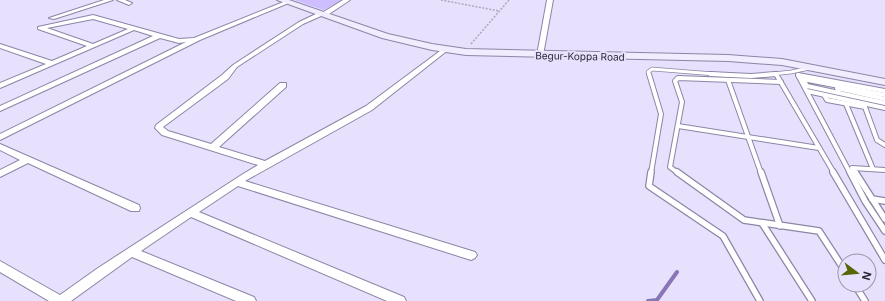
<svg xmlns="http://www.w3.org/2000/svg" width="885" height="301" font-family="Inter,sans-serif">
	<style>
		.green { fill: #cebeff }
		.lines { fill: none; stroke-linecap: round; stroke-linejoin: round }
		.stream { stroke: #8877b4; stroke-width: 4 }
		.service-far2-casing { stroke: #8c85a5; stroke-width: 4.5 }
		.service-far1-casing { stroke: #8c85a5; stroke-width: 6 }
		.service-casing { stroke: #8c85a5; stroke-width: 8 }
		.minor-casing { stroke: #8c85a5; stroke-width: 2 }
		.secondary-casing { stroke: #8c85a5; stroke-width: 2 }
		.path { stroke: #ada8c0; stroke-width: 1.5; stroke-dasharray: 2 1.5; stroke-linecap: butt }
		.service-far2 { stroke: #fff; stroke-width: 3 }
		.service-far1 { stroke: #fff; stroke-width: 4 }
		.service { stroke: #fff; stroke-width: 5.5 }
		.minor { fill: #fff; fill-rule: evenodd }
		.secondary { fill: #f1edfe; fill-rule: evenodd }
		.labels { text-anchor: middle; stroke-width: 4; stroke-linejoin: round; paint-order: stroke }
		.far-street-label { font-size: 10px; fill: #292633; stroke: #e7e1fd }
	</style>
	<rect width="100%" height="100%" fill="#e7e1fd"/>
	<!-- green -->
	<path class="green" d="M294 0H342L324 10Z"/>
	<g class="lines">
		<!-- stream -->
		<path class="stream" d="M648 301 657 300 677 272"/>
		<!-- service-far2 casing -->
		<g class="service-far2-casing">
			<g id="service-far2">
				<path d="M649 75 648 72 652 69 727 75"/>
				<path d="M763 75 791 72 810 68"/>
			</g>
		</g>
		<!-- service-far1 casing -->
		<g class="service-far1-casing">
			<g id="service-far1">
				<path d="M649 74 661 114 651 173"/>
				<path d="M710 74 751 76 776 74"/>
				<path d="M776 74 834 173"/>
				<path d="M798 75 850 173"/>
				<path d="M798 75 885 91"/>
				<path d="M728 80 761 173"/>
				<path d="M807 91 885 108"/>
				<path d="M839 93 837 88 885 99"/>
				<path d="M824 95 827 100 865 107 877 140 885 145"/>
				<path d="M885 95 803 79 807 86 885 103"/>
				<path d="M846 104 873 169"/>
				<path d="M678 126 819 148"/>
				<path d="M678 173 670 167 682 102 675 81 678 78 781 82"/>
				<path d="M855 173 852 168 885 170"/>
			</g>
		</g>
		<!-- service casing -->
		<g class="service-casing">
			<g id="service">
				<path d="M651 172 649 186 723 236 760 301"/>
				<path d="M677 172 744 220 819 231 845 271"/>
				<path d="M761 172 780 226"/>
				<path d="M833 172 885 260"/>
				<path d="M850 172 865 201 885 231"/>
				<path d="M855 172 885 219"/>
				<path d="M872 199 885 201"/>
				<path d="M762 223 812 301"/>
				<path d="M855 285 865 301"/>
			</g>
		</g>
		<!-- minor casing -->
		<g class="minor-casing">
			<g id="minor">
				<path d="M104 0H113L54 19 49 18Z"/>
				<path d="M117 0H125L132 3 129 5Z"/>
				<path d="M343 0H350L326 16H321L303 24 237 67 228 79 163 127 168 131 211 144 280 83H286V87L219 147 265 161 366 106 444 48H448V50L372 110 245 181 475 252 477 255 475 258 471 260 238 186 199 212 404 297 406 301H387L191 217 141 251 254 297 256 301H236L132 257 71 301H49L0 272V261L60 295 98 268 243 174 258 165 162 135 155 128 156 125 222 75 233 65 299 22 318 13H322Z"/>
				<path d="M547 0H553L543 55 540 57 537 55Z"/>
				<path d="M286 1 291 2 200 40 0 140V134L186 42 179 43 160 38 0 111V106L153 36 134 30 0 88V83L46 64 0 48V44L52 61 87 46 38 29V27L93 15 179 39 194 38ZM93 19 128 29 93 44 47 28Z"/>
				<path d="M0 144 139 205 140 208 139 211H131L28 163 0 177V170L20 160 0 150Z"/>
			</g>
		</g>
		<!-- secondary casing -->
		<g class="secondary-casing">
			<path id="secondary" d="M277 0H289L388 34 432 44 466 49 728 55 782 59 885 79V85L782 65 728 61 466 55 432 50 382 38Z"/>
		</g>
		<!-- path -->
		<g class="path">
			<path d="M441 0 499 11"/>
			<path d="M471 44 509 0"/>
		</g>
		<!-- service-far2 -->
		<use href="#service-far2" class="service-far2"/>
		<!-- service-far1 -->
		<use href="#service-far1" class="service-far1"/>
		<!-- service -->
		<use href="#service" class="service"/>
		<!-- minor -->
		<use href="#minor" class="minor"/>
		<!-- secondary -->
		<use href="#secondary" class="secondary"/>
	</g>
	<g class="labels">
		<!-- far-street labels -->
		<g class="far-street-label">
			<text transform="translate(580 56) rotate(1)" y="4">Begur-Koppa Road</text>
		</g>
	</g>
	<!-- north arrow -->
	<g transform="translate(857 273) rotate(106)"><circle r="19" fill="#e7e1fd" stroke="#9b96ac"/>
	<path d="M0-3L7 15L0 10L-7 15Z" fill="#5b6505"/>
	<text y="-6" font-size="11" font-weight="bold" text-anchor="middle" fill="#292633">N</text>
	</g>
</svg>
